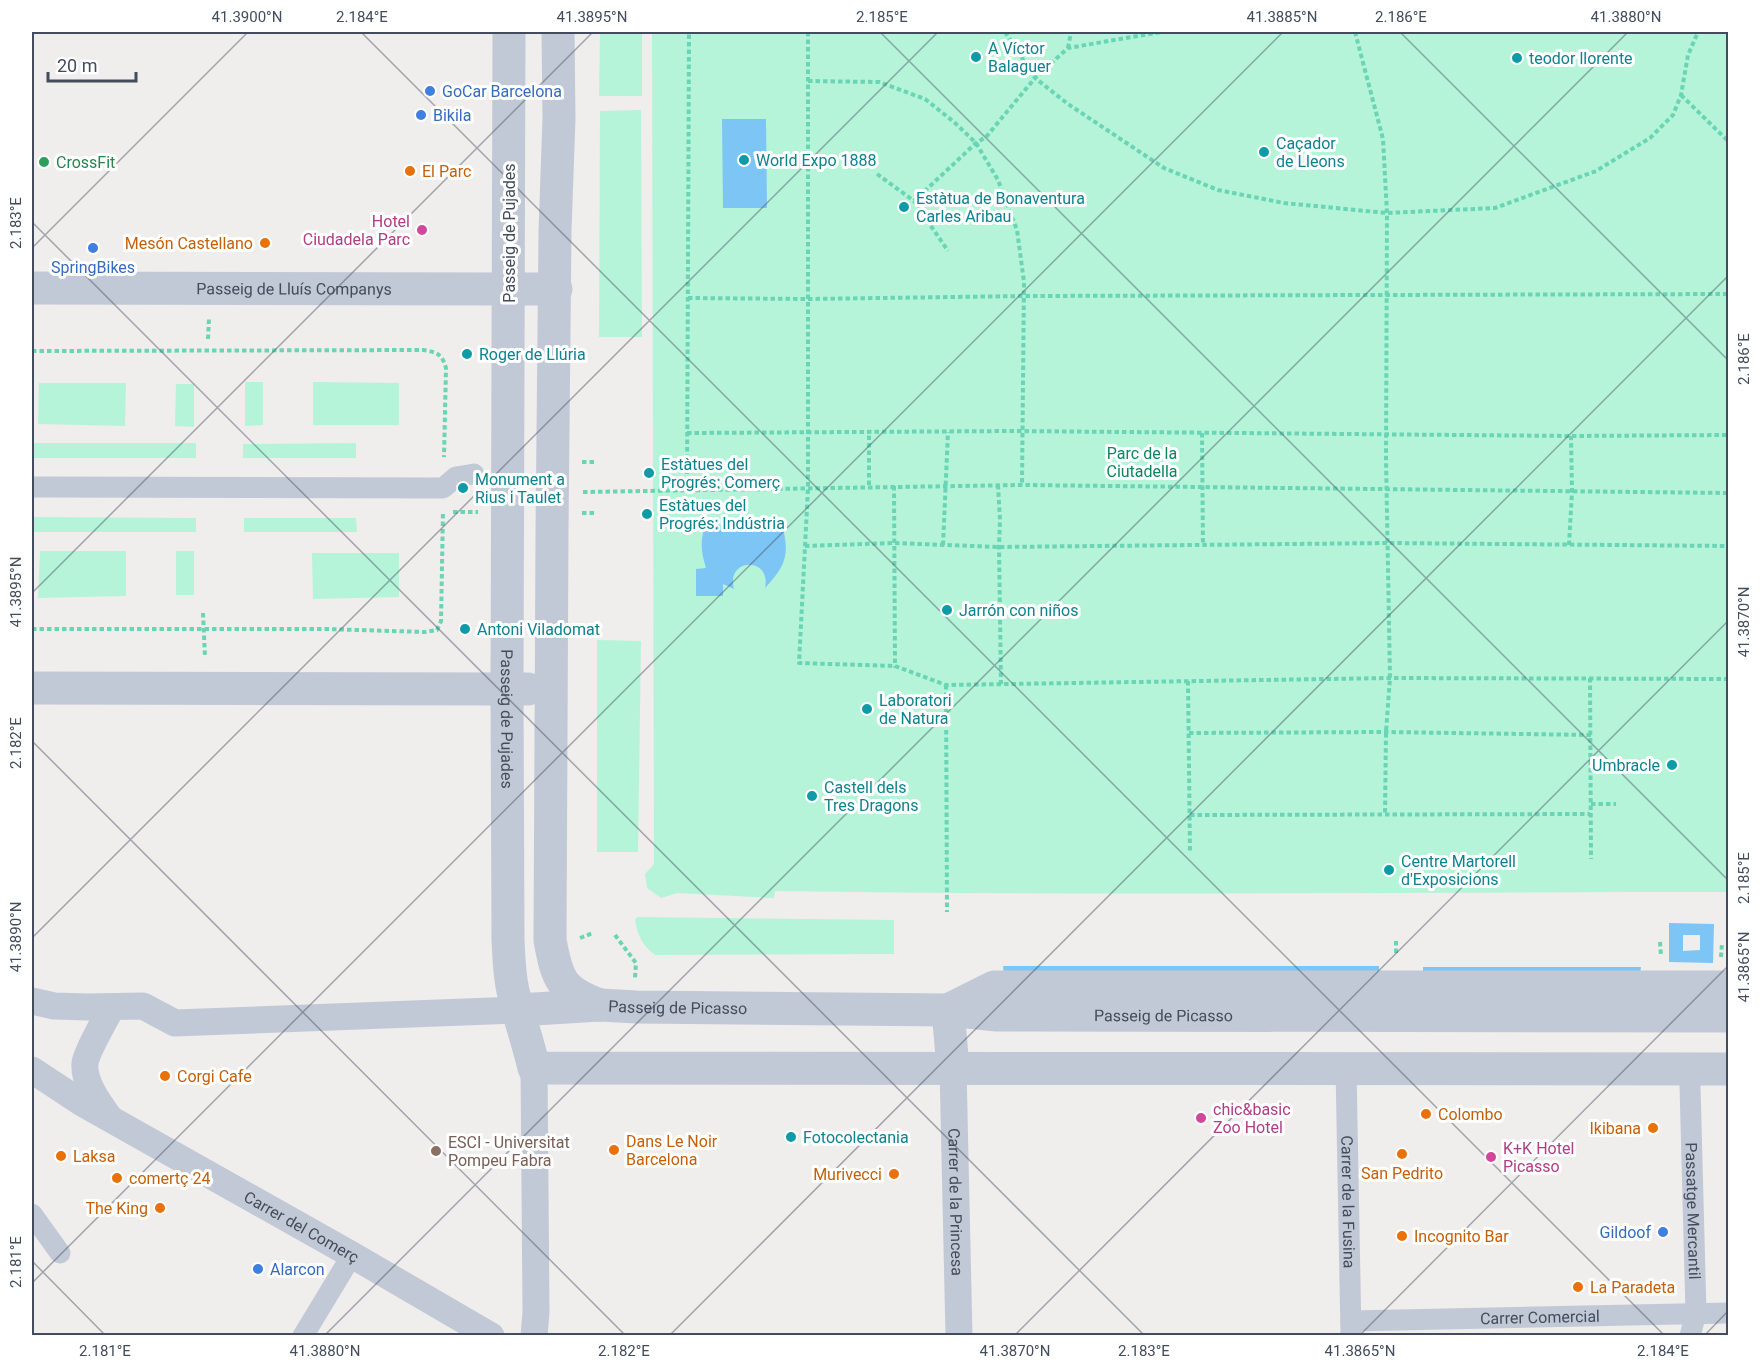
<svg xmlns="http://www.w3.org/2000/svg" width="1760" height="1367" font-family="Roboto,sans-serif">
	<style>
		.green { fill: #b5f4d9 }
		.water { fill: #7dc5f5; fill-rule: evenodd }
		.lines { fill: none; stroke-linecap: round; stroke-linejoin: round }
		.path { stroke: #6ad5b5; stroke-width: 4; stroke-dasharray: 4.5 3; stroke-linecap: butt }
		.pedestrian { stroke: #c2c9d6; stroke-width: 21 }
		.minor { stroke: #c2c9d6; stroke-width: 27 }
		.tertiary { stroke: #c2c9d6; stroke-width: 33 }
		.ticks { fill: none; stroke: #434c5d; stroke-width: 1.5; stroke-opacity: 0.45 }
		.culture-dot { fill: #0f9aa8; stroke: #fff; stroke-width: 2 }
		.shop-dot { fill: #3f7fe0; stroke: #fff; stroke-width: 2 }
		.leisure-dot { fill: #2e9e5b; stroke: #fff; stroke-width: 2 }
		.food-dot { fill: #e8710a; stroke: #fff; stroke-width: 2 }
		.hotel-dot { fill: #d1479c; stroke: #fff; stroke-width: 2 }
		.education-dot { fill: #8d6e63; stroke: #fff; stroke-width: 2 }
		.labels { text-anchor: middle; stroke-width: 6; stroke-linejoin: round; paint-order: stroke }
		.culture-label { font-size: 16px; fill: #0d838f; stroke: #fff; text-anchor: start }
		.shop-label { font-size: 16px; fill: #366cbe; stroke: #fff; text-anchor: start }
		.leisure-label { font-size: 16px; fill: #27864d; stroke: #fff; text-anchor: start }
		.food-label { font-size: 16px; fill: #c56008; stroke: #fff; text-anchor: start }
		.hotel-label { font-size: 16px; fill: #b23c85; stroke: #fff; text-anchor: start }
		.street-label { font-size: 16px; fill: #434c5d; stroke: #fff }
		.park-label { font-size: 16px; fill: #0c8660; stroke: #fff }
		.education-label { font-size: 16px; fill: #785e54; stroke: #fff; text-anchor: start }
		.neatline { fill: none; stroke: #434c5d; stroke-width: 2 }
		.ticks-label { font-size: 15px; text-anchor: middle; fill: #434c5d }
	</style>
	<rect width="100%" height="100%" fill="#f0eded"/>
	<!-- green -->
	<g class="green">
		<path d="M600 32H642V96H599Z"/>
		<path d="M652 32H1728V892C1411 892 1093 896 775 891L774 898 677 893 661 898 647 888 645 874 654 864Z"/>
		<path d="M641 110 642 337H599L600 111Z"/>
		<path d="M245 382H263V425L245 426Z"/>
		<path d="M313 382 399 383V425H313Z"/>
		<path d="M39 383H126L125 426 38 424Z"/>
		<path d="M176 384H194V427L175 426Z"/>
		<rect x="32" y="443" width="164" height="15"/>
		<path d="M356 443V458H243V444Z"/>
		<path d="M32 517 196 518V532H32Z"/>
		<path d="M244 518H356L357 532H244Z"/>
		<path d="M40 551H126V596L38 598Z"/>
		<rect x="176" y="551" width="18" height="44"/>
		<path d="M312 553H399V597L313 599Z"/>
		<path d="M597 640 641 641 638 852H597Z"/>
		<path d="M638 917 894 920V954L655 955C642 945 637 935 635 919Z"/>
	</g>
	<!-- water -->
	<g class="water">
		<path d="M722 119H766L767 208H723Z"/>
		<path d="M705 525H782C790 554 786 566 765 588 772 556 725 558 734 589L723 584V596H696V569L706 568C701 552 700 542 705 525Z"/>
		<path d="M1669 923 1714 924 1713 963 1669 962ZM1700 935V950L1683 951V935Z"/>
		<path d="M1003 966H1379V975H1004Z"/>
		<path d="M1423 967H1641L1640 975H1423Z"/>
	</g>
	<g class="lines">
		<!-- path -->
		<g class="path">
			<path d="M808 32V488L799 663 895 666"/>
			<path d="M1005 32 1035 78 1068 104 1164 168 1218 190 1284 203 1387 213 1495 208 1596 171 1650 138 1673 115 1681 95 1688 55 1698 32"/>
			<path d="M1355 32 1383 139 1387 213 1386 459 1390 678 1386 732 1385 814"/>
			<path d="M1068 48 1071 32"/>
			<path d="M808 81 879 82 925 99 954 122 976 143 998 180 1017 230 1024 282 1022 485"/>
			<path d="M1681 95 1728 141"/>
			<path d="M877 174 914 201 976 143 986 137 1035 78 1068 48 1161 32"/>
			<path d="M914 201 948 251"/>
			<path d="M688 298 808 299 1024 296 1728 294"/>
			<path d="M208 339 209 319"/>
			<path d="M32 351 423 350C437 352 442 354 446 368L444 457"/>
			<path d="M687 433 1013 431 1571 436 1728 435"/>
			<path d="M1202 433 1203 545"/>
			<path d="M582 462H594"/>
			<path d="M869 485V432"/>
			<path d="M998 485 1000 520 999 547 1001 684"/>
			<path d="M894 486 895 666 946 685 1390 678 1728 679"/>
			<path d="M687 489 689 32"/>
			<path d="M583 492 1022 485 1728 493"/>
			<path d="M453 512H478"/>
			<path d="M582 513H595"/>
			<path d="M943 545 948 432"/>
			<path d="M1569 545 1572 491 1571 436"/>
			<path d="M805 546 894 543 999 547 1388 543 1728 546"/>
			<path d="M203 613 205 657"/>
			<path d="M32 629H325L425 632 437 630 441 621 443 512"/>
			<path d="M1590 678 1591 859"/>
			<path d="M1188 681 1190 853"/>
			<path d="M946 685 947 912"/>
			<path d="M1189 733 1386 732 1591 735"/>
			<path d="M1591 804H1616"/>
			<path d="M1190 815 1590 814"/>
			<path d="M615 935 636 963 635 978"/>
			<path d="M580 938 593 933"/>
			<path d="M1396 941V955"/>
			<path d="M1660 942 1661 956"/>
			<path d="M1721 957 1722 943"/>
		</g>
		<!-- pedestrian -->
		<g class="pedestrian">
			<path d="M32 487 443 488 456 477 474 474"/>
			<path id="s1" d="M1346 1068 1351 1335"/>
			<path id="s2" d="M1690 1085 1696 1313 1690 1336"/>
			<path d="M32 1214 60 1253"/>
			<path id="s3" d="M1351 1321 1728 1313"/>
			<path d="M303 1336 352 1255"/>
		</g>
		<!-- minor -->
		<g class="minor">
			<path d="M32 1001 54 1006 88 1007 143 1006 175 1023 518 1010"/>
			<path id="s4" d="M953 1068 959 1336"/>
			<path id="s5" d="M32 1070 82 1103 352 1255 491 1336"/>
			<path d="M109 1117C99 1103 83 1082 85 1063 87 1050 105 1021 111 1008"/>
			<path d="M534 1336 536 1312 534 1068"/>
		</g>
		<!-- tertiary -->
		<g class="tertiary">
			<path id="s6" d="M509 32 507 689 508 940C509 957 509 974 513 991 519 1017 528 1042 534 1068L1728 1069"/>
			<path d="M558 32 559 118 555 231 552 532 550 940C557 979 561 991 600 1005"/>
			<path id="s7" d="M32 288 556 289"/>
			<path d="M32 688 528 689"/>
			<path id="s8" d="M518 1010 600 1005 636 1007 948 1010 997 1015 1728 1016"/>
			<path d="M948 1010 994 987H1728"/>
			<path d="M948 1010 953 1068"/>
		</g>
	</g>
	<!-- ticks -->
	<path class="ticks" d="M361 32 1665 1336M880 32 1728 880M1400 32 1728 360M32 222 1145 1336M32 248 248 32M32 593 593 32M32 741 626 1336M32 938 938 32M32 1261 106 1336M32 1283 1283 32M324 1336 1628 32M669 1336 1728 276M1014 1336 1728 621M1359 1336 1728 966M1704 1336 1728 1311"/>
	<!-- markers -->
	<g class="culture-dot">
		<circle cx="976" cy="57" r="6"/>
		<circle cx="1517" cy="58" r="6"/>
		<circle cx="1264" cy="152" r="6"/>
		<circle cx="744" cy="160" r="6"/>
		<circle cx="904" cy="207" r="6"/>
		<circle cx="467" cy="354" r="6"/>
		<circle cx="649" cy="473" r="6"/>
		<circle cx="463" cy="488" r="6"/>
		<circle cx="647" cy="514" r="6"/>
		<circle cx="947" cy="610" r="6"/>
		<circle cx="465" cy="629" r="6"/>
		<circle cx="867" cy="709" r="6"/>
		<circle cx="1672" cy="765" r="6"/>
		<circle cx="812" cy="796" r="6"/>
		<circle cx="1389" cy="870" r="6"/>
		<circle cx="791" cy="1137" r="6"/>
	</g>
	<g class="shop-dot">
		<circle cx="430" cy="91" r="6"/>
		<circle cx="421" cy="115" r="6"/>
		<circle cx="93" cy="248" r="6"/>
		<circle cx="1663" cy="1232" r="6"/>
		<circle cx="258" cy="1269" r="6"/>
	</g>
	<circle class="leisure-dot" cx="44" cy="162" r="6"/>
	<g class="food-dot">
		<circle cx="410" cy="171" r="6"/>
		<circle cx="265" cy="243" r="6"/>
		<circle cx="165" cy="1076" r="6"/>
		<circle cx="1426" cy="1114" r="6"/>
		<circle cx="1653" cy="1128" r="6"/>
		<circle cx="614" cy="1150" r="6"/>
		<circle cx="1402" cy="1154" r="6"/>
		<circle cx="61" cy="1156" r="6"/>
		<circle cx="894" cy="1174" r="6"/>
		<circle cx="117" cy="1178" r="6"/>
		<circle cx="160" cy="1208" r="6"/>
		<circle cx="1402" cy="1236" r="6"/>
		<circle cx="1578" cy="1287" r="6"/>
	</g>
	<g class="hotel-dot">
		<circle cx="422" cy="230" r="6"/>
		<circle cx="1201" cy="1118" r="6"/>
		<circle cx="1491" cy="1157" r="6"/>
	</g>
	<circle class="education-dot" cx="436" cy="1151" r="6"/>
	<g class="labels">
		<!-- culture labels -->
		<g class="culture-label">
			<text x="988" y="54">A Víctor<tspan x="988" dy="18">Balaguer</tspan></text>
			<text x="1529" y="64">teodor llorente</text>
			<text x="1276" y="149">Caçador<tspan x="1276" dy="18">de Lleons</tspan></text>
			<text x="756" y="166">World Expo 1888</text>
			<text x="916" y="204">Estàtua de Bonaventura<tspan x="916" dy="18">Carles Aribau</tspan></text>
			<text x="479" y="360">Roger de Llúria</text>
			<text x="661" y="470">Estàtues del<tspan x="661" dy="18">Progrés: Comerç</tspan></text>
			<text x="475" y="485">Monument a<tspan x="475" dy="18">Rius i Taulet</tspan></text>
			<text x="659" y="511">Estàtues del<tspan x="659" dy="18">Progrés: Indústria</tspan></text>
			<text x="959" y="616">Jarrón con niños</text>
			<text x="477" y="635">Antoni Viladomat</text>
			<text x="879" y="706">Laboratori<tspan x="879" dy="18">de Natura</tspan></text>
			<text x="1660" y="771" text-anchor="end">Umbracle</text>
			<text x="824" y="793">Castell dels<tspan x="824" dy="18">Tres Dragons</tspan></text>
			<text x="1401" y="867">Centre Martorell<tspan x="1401" dy="18">d'Exposicions</tspan></text>
			<text x="803" y="1143">Fotocolectania</text>
		</g>
		<!-- shop labels -->
		<g class="shop-label">
			<text x="442" y="97">GoCar Barcelona</text>
			<text x="433" y="121">Bikila</text>
			<text x="93" y="273" text-anchor="middle">SpringBikes</text>
			<text x="1651" y="1238" text-anchor="end">Gildoof</text>
			<text x="270" y="1275">Alarcon</text>
		</g>
		<!-- leisure labels -->
		<g class="leisure-label">
			<text x="56" y="168">CrossFit</text>
		</g>
		<!-- food labels -->
		<g class="food-label">
			<text x="422" y="177">El Parc</text>
			<text x="253" y="249" text-anchor="end">Mesón Castellano</text>
			<text x="177" y="1082">Corgi Cafe</text>
			<text x="1438" y="1120">Colombo</text>
			<text x="1641" y="1134" text-anchor="end">Ikibana</text>
			<text x="626" y="1147">Dans Le Noir<tspan x="626" dy="18">Barcelona</tspan></text>
			<text x="73" y="1162">Laksa</text>
			<text x="1402" y="1179" text-anchor="middle">San Pedrito</text>
			<text x="882" y="1180" text-anchor="end">Murivecci</text>
			<text x="129" y="1184">comertç 24</text>
			<text x="148" y="1214" text-anchor="end">The King</text>
			<text x="1414" y="1242">Incognito Bar</text>
			<text x="1590" y="1293">La Paradeta</text>
		</g>
		<!-- hotel labels -->
		<g class="hotel-label">
			<text x="410" y="227" text-anchor="end">Hotel<tspan x="410" dy="18">Ciudadela Parc</tspan></text>
			<text x="1213" y="1115">chic&amp;basic<tspan x="1213" dy="18">Zoo Hotel</tspan></text>
			<text x="1503" y="1154">K+K Hotel<tspan x="1503" dy="18">Picasso</tspan></text>
		</g>
		<!-- street labels -->
		<g class="street-label">
			<text transform="translate(509 233) rotate(-90)" y="6">Passeig de Pujades</text>
			<text dy="6" stroke="none"><textPath href="#s7" startOffset="262">Passeig de Lluís Companys</textPath></text>
			<text dy="6" stroke="none"><textPath href="#s6" startOffset="687">Passeig de Pujades</textPath></text>
			<text dy="6" stroke="none"><textPath href="#s8" startOffset="160">Passeig de Picasso</textPath></text>
			<text dy="6" stroke="none"><textPath href="#s8" startOffset="646">Passeig de Picasso</textPath></text>
			<text dy="6" stroke="none"><textPath href="#s4" startOffset="134">Carrer de la Princesa</textPath></text>
			<text dy="6" stroke="none"><textPath href="#s1" startOffset="134">Carrer de la Fusina</textPath></text>
			<text dy="6" stroke="none"><textPath href="#s2" startOffset="126">Passatge Mercantil</textPath></text>
			<text dy="6" stroke="none"><textPath href="#s5" startOffset="312">Carrer del Comerç</textPath></text>
			<text dy="6" stroke="none"><textPath href="#s3" startOffset="189">Carrer Comercial</textPath></text>
		</g>
		<!-- park labels -->
		<g class="park-label">
			<text x="1142" y="459">Parc de la<tspan x="1142" dy="18">Ciutadella</tspan></text>
		</g>
		<!-- education labels -->
		<g class="education-label">
			<text x="448" y="1148">ESCI - Universitat<tspan x="448" dy="18">Pompeu Fabra</tspan></text>
		</g>
	</g>
	<!-- border -->
	<rect width="1760" height="1367" fill="none" stroke="#ffffff" stroke-width="66"/>
	<!-- scale -->
	<path d="M48 72v9h88v-9" fill="none" stroke="#434c5d" stroke-width="3"/>
	<text x="57" y="72" font-size="18" fill="#434c5d" stroke="#ffffff" stroke-width="4.5" paint-order="stroke">20 m</text>
	<rect x="33" y="33" width="1694" height="1301" class="neatline"/>
	<g class="ticks-label">
		<text x="247" y="22">41.3900°N</text>
		<text x="362" y="22">2.184°E</text>
		<text x="592" y="22">41.3895°N</text>
		<text x="882" y="22">2.185°E</text>
		<text x="1282" y="22">41.3885°N</text>
		<text x="1401" y="22">2.186°E</text>
		<text x="1626" y="22">41.3880°N</text>
		<text transform="translate(16 223) rotate(-90)" y="5">2.183°E</text>
		<text transform="translate(1744 359) rotate(-90)" y="5">2.186°E</text>
		<text transform="translate(16 592) rotate(-90)" y="5">41.3895°N</text>
		<text transform="translate(1744 622) rotate(-90)" y="5">41.3870°N</text>
		<text transform="translate(16 743) rotate(-90)" y="5">2.182°E</text>
		<text transform="translate(1744 878) rotate(-90)" y="5">2.185°E</text>
		<text transform="translate(16 937) rotate(-90)" y="5">41.3890°N</text>
		<text transform="translate(1744 967) rotate(-90)" y="5">41.3865°N</text>
		<text transform="translate(16 1262) rotate(-90)" y="5">2.181°E</text>
		<text x="105" y="1356">2.181°E</text>
		<text x="325" y="1356">41.3880°N</text>
		<text x="624" y="1356">2.182°E</text>
		<text x="1015" y="1356">41.3870°N</text>
		<text x="1144" y="1356">2.183°E</text>
		<text x="1360" y="1356">41.3865°N</text>
		<text x="1663" y="1356">2.184°E</text>
	</g>
</svg>
